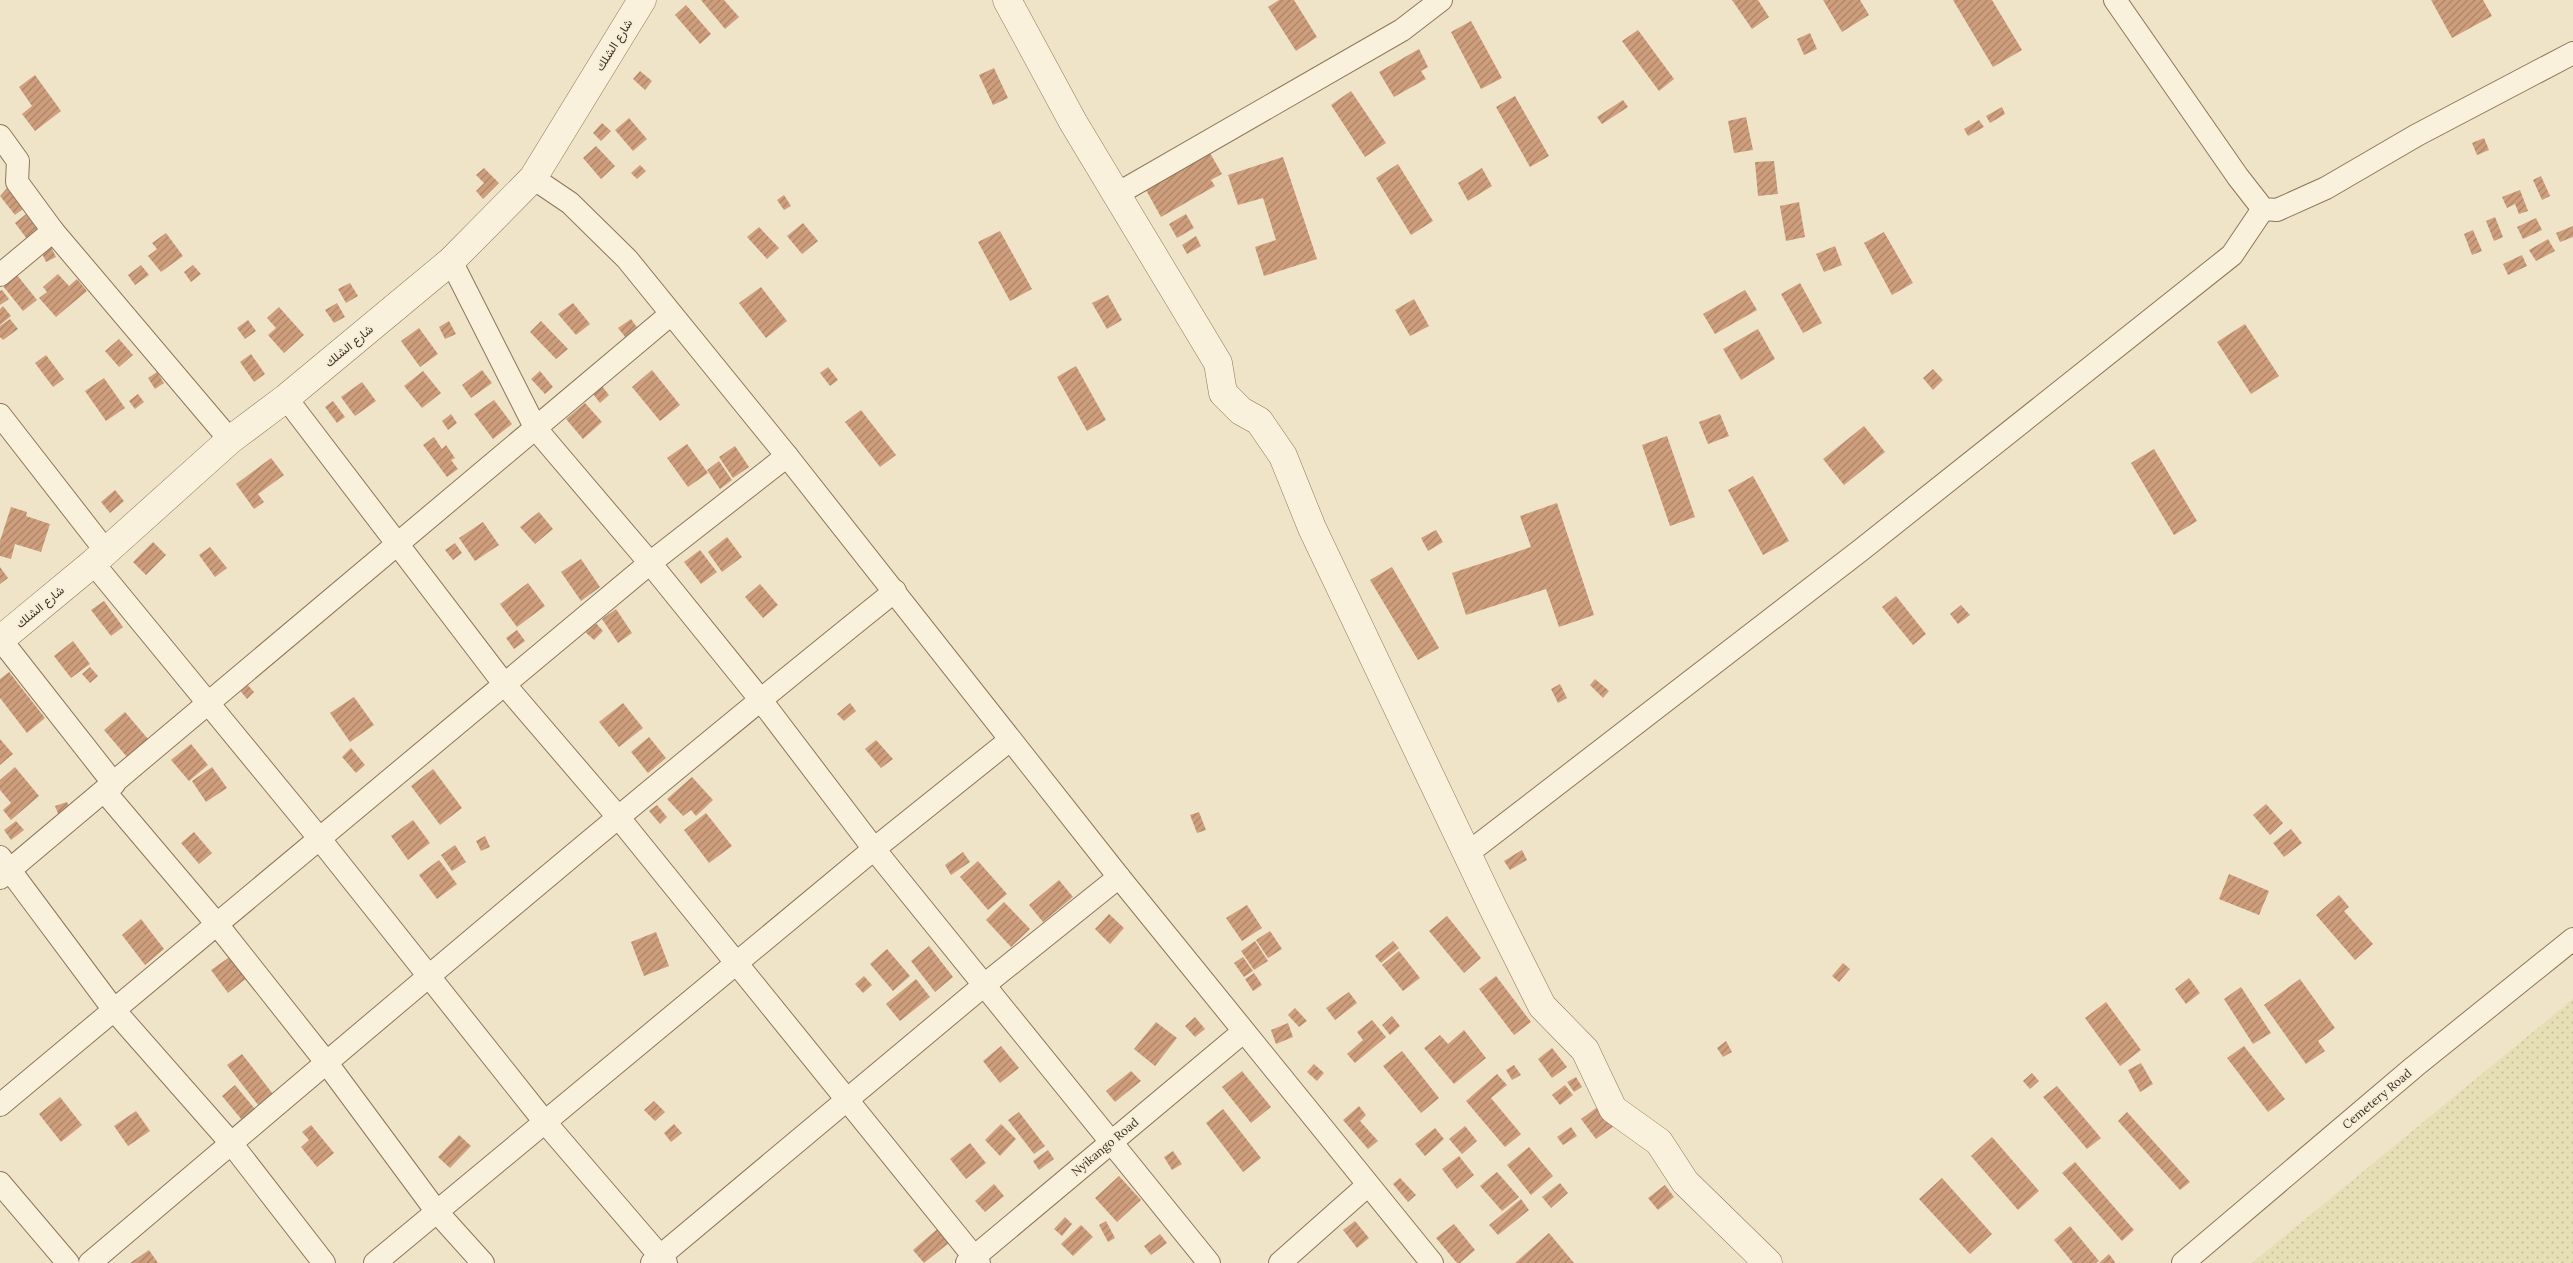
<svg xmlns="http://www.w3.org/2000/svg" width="2573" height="1263" font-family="Lora,Vazirmatn,serif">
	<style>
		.farmland { fill: url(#farmland-dots) }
		.building { fill: url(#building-hatch) }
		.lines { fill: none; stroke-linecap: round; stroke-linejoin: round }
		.minor-casing { stroke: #8d765c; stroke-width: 24 }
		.tertiary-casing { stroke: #8d765c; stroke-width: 29 }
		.minor { stroke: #faf1dc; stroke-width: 22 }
		.tertiary { stroke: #faf1dc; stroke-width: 28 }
		.labels { text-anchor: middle; stroke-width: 4; stroke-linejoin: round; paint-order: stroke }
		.street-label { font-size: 12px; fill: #3d2e20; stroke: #f7eed8 }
	</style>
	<defs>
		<pattern id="farmland-dots" width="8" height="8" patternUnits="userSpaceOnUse" patternTransform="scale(1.25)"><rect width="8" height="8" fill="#e6deb5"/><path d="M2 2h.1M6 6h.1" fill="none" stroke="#c6bf9b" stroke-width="1.8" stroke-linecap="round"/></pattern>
		<pattern id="building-hatch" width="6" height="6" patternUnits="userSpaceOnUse" patternTransform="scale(1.25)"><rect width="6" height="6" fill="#cf9f7d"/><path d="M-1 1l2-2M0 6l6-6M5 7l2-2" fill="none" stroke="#a98266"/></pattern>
	</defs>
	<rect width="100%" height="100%" fill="#f0e4c8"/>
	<!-- farmland -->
	<path class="farmland" d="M2573 999V1263H2252Z"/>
	<!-- building -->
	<g class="building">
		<path d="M701 0H724L739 17 725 29Z"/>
		<path d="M1279 0H1294L1317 37 1296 51 1268 7Z"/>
		<path d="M1732 0H1758L1769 17 1752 29Z"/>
		<path d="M1823 0H1860L1869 15 1842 32Z"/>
		<path d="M1953 0H1992L2022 50 1993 67Z"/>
		<path d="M2431 0H2483L2492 16 2452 38Z"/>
		<path d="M686 5 711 34 700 44 675 15Z"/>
		<path d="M1471 21 1502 78 1481 89 1451 32Z"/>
		<path d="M1638 30 1674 79 1659 91 1622 41Z"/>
		<path d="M1810 33 1817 49 1804 55 1797 39Z"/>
		<path d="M1419 49 1428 67 1421 71 1426 79 1394 97 1379 72Z"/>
		<path d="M994 68 1008 98 993 105 979 75Z"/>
		<path d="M640 71 652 81 645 90 633 79Z"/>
		<path d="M35 75 61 111 35 131 22 114 32 106 19 87Z"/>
		<path d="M1351 91 1386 143 1365 157 1331 105Z"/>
		<path d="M1515 96 1549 156 1530 167 1496 107Z"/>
		<path d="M1623 100 1628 107 1602 124 1597 117Z"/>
		<path d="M2002 107 2005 114 1990 123 1986 116Z"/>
		<path d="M1746 117 1753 150 1734 153 1728 121Z"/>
		<path d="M629 118 647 139 633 151 615 130Z"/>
		<path d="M1979 120 1984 127 1968 136 1964 129Z"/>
		<path d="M602 123 611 131 601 141 593 133Z"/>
		<path d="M2484 138 2489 150 2477 155 2472 143Z"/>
		<path d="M596 146 615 166 601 179 583 158Z"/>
		<path d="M1210 153 1222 174 1211 180 1215 186 1161 217 1146 190Z"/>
		<path d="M1283 157 1317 259 1264 276 1255 247 1276 240 1263 198 1238 205 1228 175Z"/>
		<path d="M1774 161 1778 194 1758 196 1755 162Z"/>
		<path d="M1398 164 1433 221 1411 235 1376 178Z"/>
		<path d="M640 165 646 171 637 179 631 173Z"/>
		<path d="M484 168 499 183 483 199 476 191 484 183 476 175Z"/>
		<path d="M1482 168 1492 186 1468 201 1458 183Z"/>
		<path d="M2541 176 2550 196 2542 200 2533 180Z"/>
		<path d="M7 188 23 209 15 215 0 196Z"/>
		<path d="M2520 190 2528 211 2519 214 2515 204 2507 208 2502 197Z"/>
		<path d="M784 195 791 206 784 210 777 200Z"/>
		<path d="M1799 202 1805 237 1786 241 1780 206Z"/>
		<path d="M26 214 38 230 27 239 15 223Z"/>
		<path d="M1186 214 1194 228 1177 238 1169 224Z"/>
		<path d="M2495 217 2503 237 2494 241 2486 221Z"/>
		<path d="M2536 218 2542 230 2523 239 2517 227Z"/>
		<path d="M803 223 818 241 802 254 787 236Z"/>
		<path d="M2573 226V237L2560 242 2556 233Z"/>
		<path d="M759 227 779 248 767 259 747 237Z"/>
		<path d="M2473 230 2482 251 2472 255 2464 234Z"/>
		<path d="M1000 231 1032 289 1010 301 978 242Z"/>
		<path d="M1884 232 1913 283 1892 295 1864 243Z"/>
		<path d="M166 233 183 256 161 272 148 256 157 249 152 243Z"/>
		<path d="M1196 236 1201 246 1187 254 1182 245Z"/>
		<path d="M2548 239 2555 251 2536 261 2529 250Z"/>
		<path d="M50 245 56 257 46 262 40 249Z"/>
		<path d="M1835 246 1842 265 1824 272 1816 254Z"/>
		<path d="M2522 255 2527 266 2508 275 2503 264Z"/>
		<path d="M141 265 149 275 135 285 128 275Z"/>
		<path d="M193 265 201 274 191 282 184 272Z"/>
		<path d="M58 274 69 286 77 279 87 291 56 317 39 298 47 292 43 287Z"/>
		<path d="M17 275 37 300 23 311 3 286Z"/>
		<path d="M350 283 358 296 346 303 338 289Z"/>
		<path d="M1800 283 1822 323 1803 333 1781 294Z"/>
		<path d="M761 287 787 321 766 338 739 303Z"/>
		<path d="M2 290 9 299 0 305V291Z"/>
		<path d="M1745 290 1757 310 1715 334 1703 314Z"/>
		<path d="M1108 295 1122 320 1107 329 1092 303Z"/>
		<path d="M1414 299 1429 326 1410 336 1395 310Z"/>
		<path d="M337 303 345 317 334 323 325 310Z"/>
		<path d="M573 303 590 324 576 335 558 314Z"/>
		<path d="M3 306 11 316 0 325V309Z"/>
		<path d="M279 307 304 335 284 353 268 335 276 328 267 318Z"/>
		<path d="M10 319 18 329 3 340 0 337V326Z"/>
		<path d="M631 319 641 333 629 342 618 328Z"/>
		<path d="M248 320 256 331 245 339 237 328Z"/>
		<path d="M449 321 456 334 445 339 439 327Z"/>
		<path d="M541 321 568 349 556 359 530 332Z"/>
		<path d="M2245 324 2279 376 2251 394 2217 342Z"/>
		<path d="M419 328 438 354 420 367 401 341Z"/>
		<path d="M1758 329 1775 359 1741 380 1723 349Z"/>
		<path d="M119 339 133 355 119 367 105 351Z"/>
		<path d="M251 354 265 374 254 382 240 362Z"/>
		<path d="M46 355 64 379 53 387 35 363Z"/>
		<path d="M1076 366 1106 420 1087 431 1057 377Z"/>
		<path d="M828 367 838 380 830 386 820 373Z"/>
		<path d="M1933 369 1943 380 1933 390 1923 378Z"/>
		<path d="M482 370 492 383 471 398 462 385Z"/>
		<path d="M652 370 680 405 660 421 632 387Z"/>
		<path d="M423 371 441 393 422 408 404 386Z"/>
		<path d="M540 371 553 387 545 394 531 379Z"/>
		<path d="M157 372 164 383 155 389 148 378Z"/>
		<path d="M104 378 125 408 106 421 85 391Z"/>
		<path d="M362 382 376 401 355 416 341 397Z"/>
		<path d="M602 386 609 395 600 403 593 394Z"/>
		<path d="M138 394 144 402 135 409 129 401Z"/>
		<path d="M494 400 512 424 493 439 474 414Z"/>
		<path d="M333 401 345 417 337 423 325 407Z"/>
		<path d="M585 403 602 422 583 439 566 419Z"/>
		<path d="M861 410 896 455 880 467 845 422Z"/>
		<path d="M451 414 457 423 448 430 442 421Z"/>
		<path d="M1720 414 1729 436 1708 444 1699 422Z"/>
		<path d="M1864 426 1885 452 1844 485 1823 459Z"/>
		<path d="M1667 436 1695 517 1670 526 1642 445Z"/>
		<path d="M434 437 442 449 446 445 455 458 451 460 458 469 447 477 423 445Z"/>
		<path d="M687 444 708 473 688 487 667 458Z"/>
		<path d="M735 446 749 467 733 478 719 457Z"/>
		<path d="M2154 449 2197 521 2174 535 2131 463Z"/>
		<path d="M271 458 284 475 258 494 264 502 254 509 236 484Z"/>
		<path d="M719 461 732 480 720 489 707 470Z"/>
		<path d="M1753 476 1789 541 1763 555 1728 490Z"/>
		<path d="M115 490 124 501 110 513 101 502Z"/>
		<path d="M1557 503 1594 615 1559 627 1546 589 1466 615 1452 573 1531 547 1520 516Z"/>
		<path d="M11 507 27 512 26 516 50 524 41 552 15 544 11 559 0 556V541Z"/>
		<path d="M539 512 553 529 535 544 520 527Z"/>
		<path d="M483 522 499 545 475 561 459 538Z"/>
		<path d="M1436 530 1443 542 1428 551 1421 538Z"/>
		<path d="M727 537 742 557 722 572 708 552Z"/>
		<path d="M153 542 166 555 146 575 133 562Z"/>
		<path d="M455 543 462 553 453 560 445 550Z"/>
		<path d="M210 547 227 568 215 577 199 555Z"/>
		<path d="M700 550 717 572 701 584 684 562Z"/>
		<path d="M581 559 600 587 581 601 561 572Z"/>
		<path d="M0 567 8 578 0 584Z"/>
		<path d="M1392 567 1439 648 1418 660 1370 580Z"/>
		<path d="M528 583 545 606 517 627 500 604Z"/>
		<path d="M760 584 778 605 763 618 745 597Z"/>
		<path d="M1896 596 1926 634 1913 645 1882 607Z"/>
		<path d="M104 601 123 627 111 636 91 610Z"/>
		<path d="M1961 605 1970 615 1958 624 1950 614Z"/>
		<path d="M616 609 632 633 618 643 602 619Z"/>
		<path d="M594 621 603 631 594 640 584 631Z"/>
		<path d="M517 630 525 641 514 649 506 638Z"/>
		<path d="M73 641 90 664 71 678 54 656Z"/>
		<path d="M90 667 98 676 90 683 82 674Z"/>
		<path d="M9 672 45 718 27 733 0 698V679Z"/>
		<path d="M1595 679 1609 691 1603 698 1590 685Z"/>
		<path d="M245 682 254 692 247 699 238 688Z"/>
		<path d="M1560 684 1567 698 1558 703 1551 689Z"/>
		<path d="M354 697 374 725 350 742 330 713Z"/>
		<path d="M623 703 643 728 619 747 599 722Z"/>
		<path d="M850 703 856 711 844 721 837 714Z"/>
		<path d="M125 712 148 739 127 757 104 730Z"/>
		<path d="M649 737 666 758 648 773 631 752Z"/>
		<path d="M0 739 13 754 0 765Z"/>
		<path d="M876 740 893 759 881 768 865 749Z"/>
		<path d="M191 744 208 765 189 781 171 760Z"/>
		<path d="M351 748 365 765 356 773 342 757Z"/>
		<path d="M15 767 39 796 11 820 3 810 11 803 0 790V780Z"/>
		<path d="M212 767 227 788 206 802 192 781Z"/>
		<path d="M433 769 462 808 440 825 411 786Z"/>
		<path d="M692 777 713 800 696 816 691 810 683 816 667 799Z"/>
		<path d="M67 802 71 811 59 816 55 806Z"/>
		<path d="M2266 804 2283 823 2270 835 2253 815Z"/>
		<path d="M657 805 667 817 660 824 649 811Z"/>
		<path d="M1199 812 1206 830 1197 833 1190 815Z"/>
		<path d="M706 813 732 846 709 863 684 830Z"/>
		<path d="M413 820 430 843 408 860 391 836Z"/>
		<path d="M16 821 24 830 11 840 4 830Z"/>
		<path d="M2291 829 2302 843 2284 857 2273 843Z"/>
		<path d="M194 832 212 853 199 864 181 843Z"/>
		<path d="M485 836 490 847 481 851 476 841Z"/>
		<path d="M455 845 466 862 452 871 441 855Z"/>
		<path d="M1522 850 1527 860 1510 870 1504 861Z"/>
		<path d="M963 852 970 862 951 875 945 865Z"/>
		<path d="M439 860 457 884 437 899 419 875Z"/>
		<path d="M978 861 1007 894 988 910 960 877Z"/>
		<path d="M2229 874 2269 891 2259 915 2219 899Z"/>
		<path d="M1059 880 1073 897 1043 922 1029 905Z"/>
		<path d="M2339 895 2349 907 2344 911 2373 944 2355 960 2316 915Z"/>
		<path d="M1004 902 1030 929 1011 947 986 920Z"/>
		<path d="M1247 905 1262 928 1242 941 1226 918Z"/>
		<path d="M1109 914 1124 928 1110 944 1095 929Z"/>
		<path d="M1447 916 1481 958 1464 973 1429 931Z"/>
		<path d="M141 919 164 949 145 965 122 935Z"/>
		<path d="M1270 931 1282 949 1268 958 1256 940Z"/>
		<path d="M656 932 669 966 644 976 631 942Z"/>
		<path d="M1255 941 1268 961 1254 970 1241 951Z"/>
		<path d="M1393 941 1399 948 1381 963 1375 956Z"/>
		<path d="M929 946 953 977 935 992 911 961Z"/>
		<path d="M887 949 910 976 893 991 870 964Z"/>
		<path d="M1399 951 1420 978 1403 991 1382 965Z"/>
		<path d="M231 956 248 977 228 993 211 970Z"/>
		<path d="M1243 957 1253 971 1244 977 1234 963Z"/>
		<path d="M1843 963 1850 969 1839 982 1832 976Z"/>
		<path d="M1254 973 1262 985 1253 991 1245 979Z"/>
		<path d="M864 976 872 985 863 993 855 984Z"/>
		<path d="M1496 976 1531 1022 1514 1035 1479 989Z"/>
		<path d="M2189 978 2200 993 2186 1004 2175 989Z"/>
		<path d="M916 979 930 997 900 1021 886 1004Z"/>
		<path d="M2300 979 2335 1028 2318 1041 2325 1051 2306 1064 2264 1005Z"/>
		<path d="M2241 987 2271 1033 2253 1044 2224 999Z"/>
		<path d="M1349 992 1357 1003 1335 1020 1326 1008Z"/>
		<path d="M2106 1002 2141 1050 2120 1066 2085 1018Z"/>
		<path d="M1295 1008 1307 1021 1299 1027 1288 1015Z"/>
		<path d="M1392 1016 1400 1026 1390 1035 1382 1025Z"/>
		<path d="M1195 1017 1205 1029 1195 1037 1185 1026Z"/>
		<path d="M1372 1020 1386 1037 1355 1063 1347 1054 1363 1040 1357 1032Z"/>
		<path d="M1156 1022 1177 1038 1155 1066 1134 1049Z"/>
		<path d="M1288 1023 1293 1037 1276 1044 1271 1030Z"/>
		<path d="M1464 1030 1486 1058 1454 1084 1424 1048 1440 1035 1448 1044Z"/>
		<path d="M1726 1041 1732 1052 1723 1057 1717 1048Z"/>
		<path d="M1001 1046 1019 1068 1000 1083 983 1061Z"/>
		<path d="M2244 1046 2285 1099 2268 1112 2227 1058Z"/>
		<path d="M1552 1048 1567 1067 1552 1078 1538 1059Z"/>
		<path d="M1402 1051 1439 1098 1421 1113 1383 1066Z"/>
		<path d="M242 1054 276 1098 262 1110 227 1065Z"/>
		<path d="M2141 1063 2153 1084 2140 1092 2128 1070Z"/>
		<path d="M1314 1064 1324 1073 1317 1081 1307 1072Z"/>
		<path d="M1514 1065 1521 1075 1512 1080 1506 1070Z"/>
		<path d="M1131 1071 1141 1081 1115 1102 1106 1091Z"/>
		<path d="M1242 1071 1271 1107 1251 1123 1222 1087Z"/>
		<path d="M2032 1073 2039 1081 2030 1089 2023 1081Z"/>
		<path d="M1497 1074 1507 1085 1491 1098 1521 1134 1505 1147 1466 1101Z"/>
		<path d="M1576 1077 1582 1087 1574 1092 1567 1082Z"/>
		<path d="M235 1085 255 1109 242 1120 222 1096Z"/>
		<path d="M1565 1085 1573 1095 1560 1105 1552 1095Z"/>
		<path d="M2057 1086 2101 1138 2087 1149 2043 1097Z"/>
		<path d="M60 1097 82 1125 61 1142 39 1114Z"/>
		<path d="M654 1101 665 1112 655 1121 644 1110Z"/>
		<path d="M1359 1106 1366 1115 1360 1121 1378 1141 1368 1149 1343 1120Z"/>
		<path d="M1599 1106 1614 1126 1596 1139 1581 1119Z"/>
		<path d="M1223 1109 1261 1158 1243 1172 1206 1123Z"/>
		<path d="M136 1111 150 1131 128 1146 114 1126Z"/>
		<path d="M1019 1112 1045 1146 1034 1154 1008 1120Z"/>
		<path d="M2127 1112 2190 1182 2180 1190 2118 1121Z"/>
		<path d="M674 1124 682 1133 671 1142 664 1133Z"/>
		<path d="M1001 1124 1016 1139 1000 1156 985 1140Z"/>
		<path d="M311 1125 334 1153 317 1167 301 1147 309 1140 302 1132Z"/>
		<path d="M1465 1126 1477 1141 1462 1154 1449 1139Z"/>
		<path d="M1571 1127 1577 1136 1563 1145 1557 1137Z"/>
		<path d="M1435 1128 1444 1139 1425 1156 1415 1144Z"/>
		<path d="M459 1135 471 1146 450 1168 438 1157Z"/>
		<path d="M1992 1137 2039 1191 2018 1210 1971 1156Z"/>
		<path d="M970 1143 986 1163 966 1179 950 1159Z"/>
		<path d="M1529 1147 1553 1176 1531 1195 1507 1165Z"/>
		<path d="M1048 1150 1054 1159 1039 1170 1033 1161Z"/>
		<path d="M1173 1151 1182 1164 1172 1170 1164 1157Z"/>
		<path d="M1459 1156 1474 1175 1457 1189 1442 1169Z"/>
		<path d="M2075 1162 2134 1230 2122 1241 2062 1173Z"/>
		<path d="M1497 1172 1519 1197 1502 1211 1480 1186Z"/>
		<path d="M1119 1176 1141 1200 1117 1222 1095 1198Z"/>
		<path d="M1400 1178 1416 1195 1408 1202 1393 1184Z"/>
		<path d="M1942 1178 1992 1234 1970 1254 1919 1199Z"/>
		<path d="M1560 1183 1568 1193 1551 1208 1542 1197Z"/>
		<path d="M994 1184 1004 1196 985 1212 975 1201Z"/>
		<path d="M1665 1185 1674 1197 1658 1210 1648 1198Z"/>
		<path d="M1521 1199 1529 1210 1498 1235 1489 1225Z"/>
		<path d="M1065 1217 1072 1224 1062 1236 1054 1229Z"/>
		<path d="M1106 1221 1115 1238 1108 1242 1099 1225Z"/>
		<path d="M1355 1221 1369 1238 1357 1248 1343 1230Z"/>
		<path d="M1454 1224 1475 1250 1460 1263H1457L1436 1238Z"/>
		<path d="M942 1225 954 1239 924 1263 913 1250Z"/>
		<path d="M1081 1225 1093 1237 1073 1256 1061 1244Z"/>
		<path d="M2070 1226 2099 1261 2096 1263H2073L2054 1240Z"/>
		<path d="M1549 1233 1574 1263H1515Z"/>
		<path d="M1160 1234 1167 1243 1151 1255 1144 1246Z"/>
		<path d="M149 1250 158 1263H130Z"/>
		<path d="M2109 1254 2115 1262 2114 1263H2099Z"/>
	</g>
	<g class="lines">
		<!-- minor casing -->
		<g class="minor-casing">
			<g id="minor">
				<path d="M2115 0 2238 177 2263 209 2277 210 2326 188 2417 135 2573 53"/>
				<path d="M0 136 18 161 17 182 53 231 230 440"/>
				<path d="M533 178 570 203 627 259 787 456 1119 877 1432 1263"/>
				<path d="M1117 194 1402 30 1441 0"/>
				<path d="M451 261 536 429 650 563 760 699 874 849 1209 1263"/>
				<path d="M0 275 53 231"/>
				<path d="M286 398 505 685 619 818 979 1263"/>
				<path d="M0 415 105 550"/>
				<path d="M93 563 319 838 544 1121 666 1263"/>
				<path d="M1 640 114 784"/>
				<path d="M105 792 216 923 326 1062 437 1212 483 1263"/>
				<path d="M1468 853 1861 550 2232 255 2263 209"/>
				<path d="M0 857 114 1010 231 1143 324 1263"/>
				<path d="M0 878 671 314"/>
				<path d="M0 1105 650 563 787 456"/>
				<path d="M0 1183 68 1263"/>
				<path d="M90 1263C357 1037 622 810 895 591"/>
				<path d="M375 1263 874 849 1010 740"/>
				<path d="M652 1263 983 986 1119 877"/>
				<path d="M967 1263 1243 1032"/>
				<path d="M1280 1263 1368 1185"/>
				<path d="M2183 1263 2414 1067 2573 939"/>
			</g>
		</g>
		<!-- tertiary casing -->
		<g class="tertiary-casing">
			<g id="tertiary">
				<path d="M1007 0 1073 122 1218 363 1223 393 1241 411 1259 421 1283 456 1312 528 1492 906 1542 1006 1585 1050 1613 1109 1659 1142 1685 1182 1768 1263"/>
				<path d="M0 640 93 563 230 440 286 398 451 261 533 178 642 0"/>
			</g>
		</g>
		<!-- minor -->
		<use href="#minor" class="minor"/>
		<!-- tertiary -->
		<use href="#tertiary" class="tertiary"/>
	</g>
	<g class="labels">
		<!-- street labels -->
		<g class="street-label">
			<text transform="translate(614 45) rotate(-58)" y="4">شارع الشلك</text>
			<text transform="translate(349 346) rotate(-40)" y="4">شارع الشلك</text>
			<text transform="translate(40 607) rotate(-40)" y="4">شارع الشلك</text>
			<text transform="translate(2377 1099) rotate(-40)" y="4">Cemetery Road</text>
			<text transform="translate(1105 1147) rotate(-40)" y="4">Nyikango Road</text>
		</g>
	</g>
</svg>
